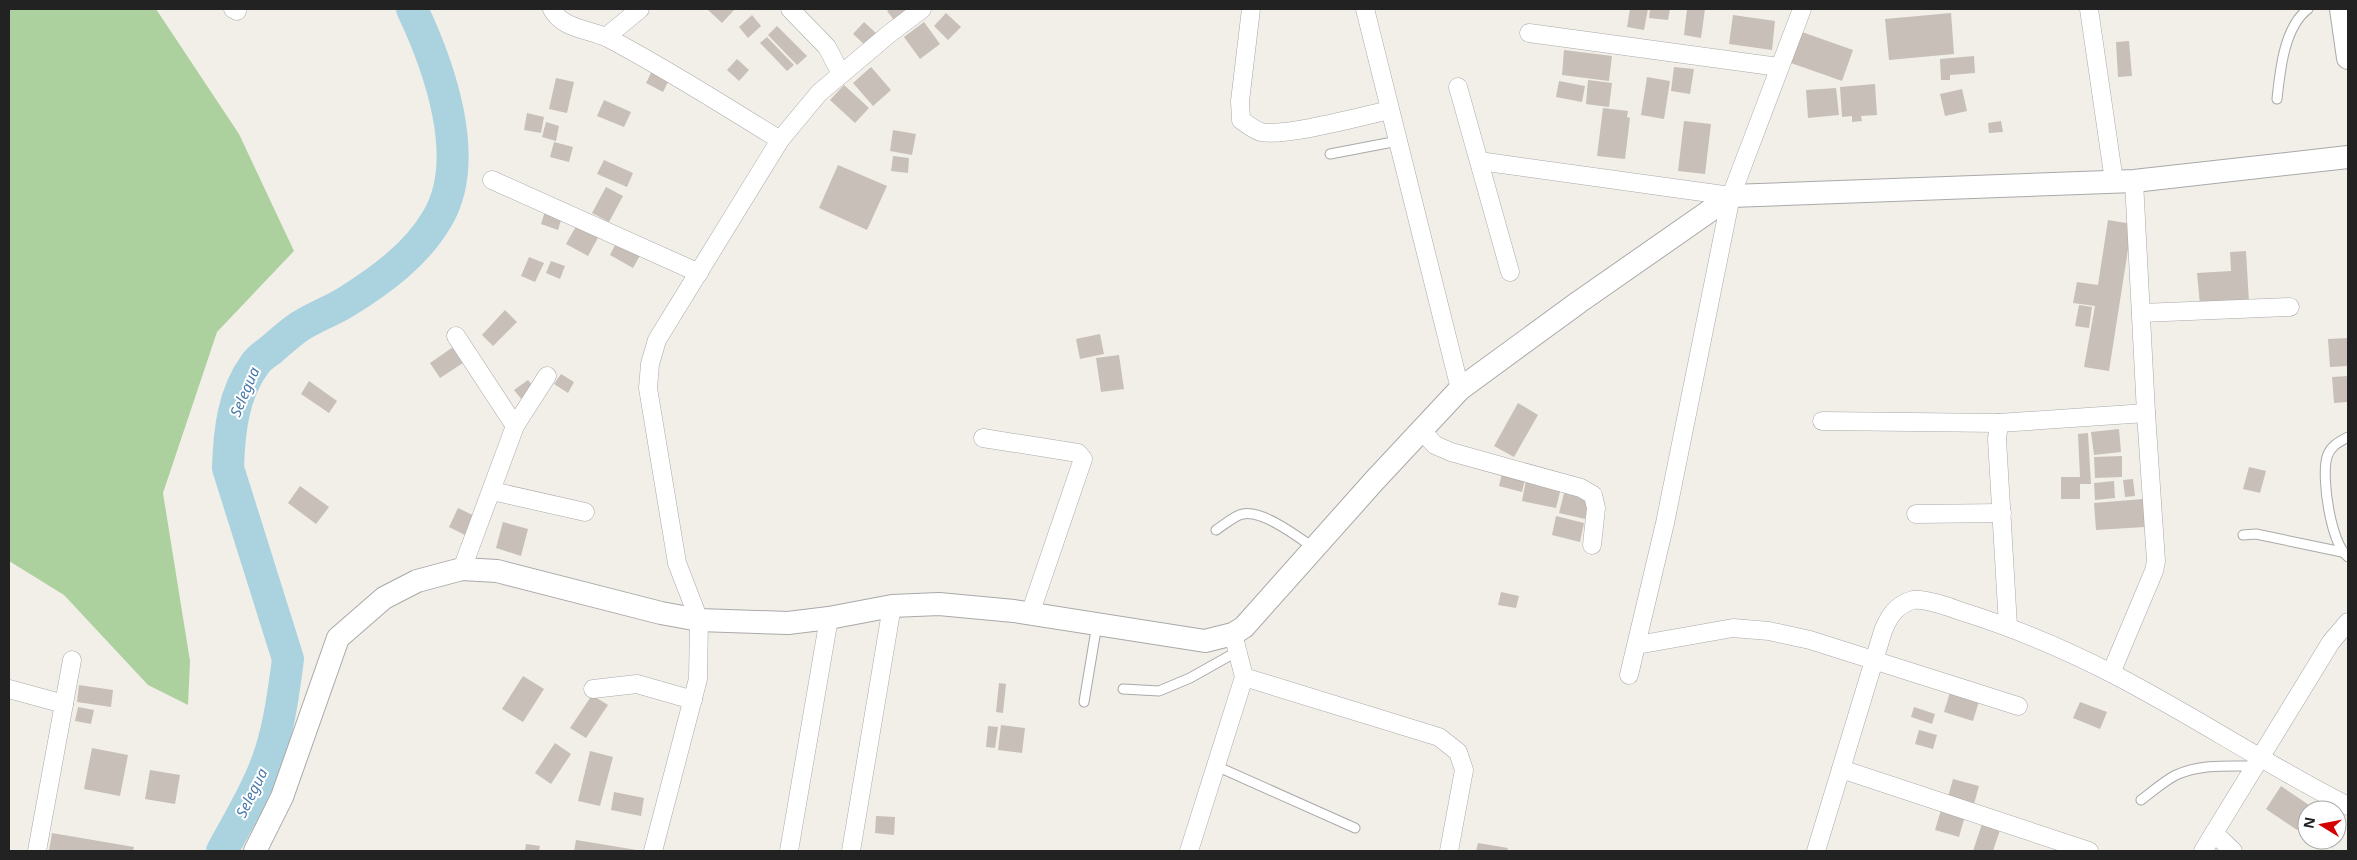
<svg xmlns="http://www.w3.org/2000/svg" width="2357" height="860" font-family="'Noto Sans',sans-serif">
	<style>
		.forest { fill: #add19e }
		.lines { fill: none; stroke-linecap: round; stroke-linejoin: round }
		.river { stroke: #aad3df; stroke-width: 32 }
		.building { fill: #c7bfb8 }
		.service-casing { stroke: #a9a9a9; stroke-width: 11 }
		.minor-casing { stroke: #a9a9a9; stroke-width: 19 }
		.tertiary-casing { stroke: #a9a9a9; stroke-width: 24 }
		.service { stroke: #fff; stroke-width: 9 }
		.minor { stroke: #fff; stroke-width: 18 }
		.tertiary { stroke: #fff; stroke-width: 22 }
		.labels { text-anchor: middle; stroke-width: 4; stroke-linejoin: round; paint-order: stroke }
		.water-label { font-size: 15px; font-style: italic; fill: #4a7aab; stroke: #fff }
	</style>
	<rect width="100%" height="100%" fill="#f2efe9"/>
	<!-- forest -->
	<path class="forest" d="M9 9H156L239 134 294 251 217 332 163 493 190 661 188 705 148 685 64 595 9 561Z"/>
	<g class="lines">
		<!-- river -->
		<path class="river" d="M222 851C235 827 249 804 260 779 277 743 283 698 288 659L228 468C229 432 233 394 255 364 259 358 267 353 272 349 280 342 288 335 296 329 311 318 330 312 346 302 381 280 416 255 437 219 473 160 439 66 412 9"/>
	</g>
	<!-- building -->
	<g class="building">
		<path d="M707 9H735L722 23Z"/>
		<path d="M890 9H915L897 24 887 11Z"/>
		<path d="M1630 9H1648L1644 30 1627 27Z"/>
		<path d="M1650 9H1670L1668 20 1649 18Z"/>
		<path d="M1687 9H1705L1701 38 1684 35Z"/>
		<path d="M946 13 961 27 948 40 934 26Z"/>
		<path d="M1951 13 1954 54 1889 60 1885 19Z"/>
		<path d="M752 15 761 26 748 38 739 27Z"/>
		<path d="M1733 15 1775 21 1772 50 1729 44Z"/>
		<path d="M864 22 877 34 866 46 853 34Z"/>
		<path d="M924 22 940 44 920 59 904 37Z"/>
		<path d="M777 26 807 56 797 65 768 35Z"/>
		<path d="M1802 32 1853 50 1842 81 1791 63Z"/>
		<path d="M767 37 794 65 787 71 760 43Z"/>
		<path d="M2129 41 2132 76 2118 77 2116 42Z"/>
		<path d="M1564 50 1612 56 1609 81 1562 75Z"/>
		<path d="M1974 56 1975 73 1950 75V80H1941L1940 59Z"/>
		<path d="M737 59 749 70 739 81 727 70Z"/>
		<path d="M654 67 671 76 663 92 646 83Z"/>
		<path d="M871 67 891 90 873 106 853 83Z"/>
		<path d="M1674 67 1694 69 1690 94 1671 91Z"/>
		<path d="M1647 77 1670 81 1664 119 1641 115Z"/>
		<path d="M556 78 574 82 567 113 549 109Z"/>
		<path d="M1588 80 1612 83 1609 107 1586 104Z"/>
		<path d="M1559 81 1585 86 1582 102 1556 97Z"/>
		<path d="M1875 84 1877 115 1861 116 1862 121 1852 122V116L1842 117 1840 87Z"/>
		<path d="M844 85 869 108 855 123 830 100Z"/>
		<path d="M1836 88 1839 115 1808 118 1806 90Z"/>
		<path d="M1962 89 1967 111 1945 116 1940 94Z"/>
		<path d="M604 100 631 112 624 127 597 116Z"/>
		<path d="M1603 108 1628 111 1627 117 1630 118 1625 159 1597 156Z"/>
		<path d="M527 113 544 117 541 133 524 130Z"/>
		<path d="M1684 121 1711 124 1705 174 1678 171Z"/>
		<path d="M2001 121 2003 132 1989 133 1988 123Z"/>
		<path d="M546 122 559 126 556 141 542 137Z"/>
		<path d="M893 130 916 134 912 155 890 151Z"/>
		<path d="M554 142 573 147 569 162 550 157Z"/>
		<path d="M893 156 909 158 908 173 891 171Z"/>
		<path d="M604 160 633 173 627 187 597 174Z"/>
		<path d="M838 165 887 186 867 230 819 208Z"/>
		<path d="M606 187 623 196 609 222 592 213Z"/>
		<path d="M546 208 563 214 558 230 541 224Z"/>
		<path d="M2108 220 2132 224 2109 371 2084 367 2095 306 2073 303 2077 282 2098 285Z"/>
		<path d="M579 221 600 234 588 256 566 244Z"/>
		<path d="M618 239 642 252 633 268 610 255Z"/>
		<path d="M2246 251 2249 302 2200 305 2197 273 2231 271 2230 252Z"/>
		<path d="M529 257 544 263 535 282 521 276Z"/>
		<path d="M551 261 565 266 560 279 546 273Z"/>
		<path d="M2079 305 2092 307 2089 328 2075 326Z"/>
		<path d="M505 310 517 322 493 346 482 335Z"/>
		<path d="M1100 334 1104 354 1080 359 1076 339Z"/>
		<path d="M2348 338V366L2330 367 2328 339Z"/>
		<path d="M456 345 466 361 440 378 430 363Z"/>
		<path d="M1119 355 1124 389 1101 392 1096 358Z"/>
		<path d="M561 374 574 382 568 393 554 384Z"/>
		<path d="M2348 376V402L2334 403 2332 377Z"/>
		<path d="M528 380 536 390 523 401 514 390Z"/>
		<path d="M309 381 337 401 329 413 301 394Z"/>
		<path d="M1518 403 1538 415 1514 457 1494 446Z"/>
		<path d="M2119 429 2121 452 2094 455 2091 432Z"/>
		<path d="M2088 433 2091 484H2080V499H2061V477H2080L2078 434Z"/>
		<path d="M2122 456V477L2095 478 2094 457Z"/>
		<path d="M2249 467 2266 471 2260 493 2243 489Z"/>
		<path d="M1502 473 1525 479 1522 492 1499 486Z"/>
		<path d="M2133 479 2135 496 2125 497 2123 480Z"/>
		<path d="M1526 480 1561 488 1556 508 1522 501Z"/>
		<path d="M2114 481 2115 498 2095 500 2094 483Z"/>
		<path d="M300 486 329 507 316 524 288 503Z"/>
		<path d="M1564 493 1590 499 1585 519 1559 513Z"/>
		<path d="M2143 499 2145 527 2096 530 2094 503Z"/>
		<path d="M458 508 477 517 467 536 449 527Z"/>
		<path d="M1556 516 1584 523 1580 542 1552 535Z"/>
		<path d="M503 522 528 529 521 556 496 548Z"/>
		<path d="M1501 592 1519 596 1516 608 1498 605Z"/>
		<path d="M523 676 544 689 523 722 502 709Z"/>
		<path d="M999 683 1006 684 1003 713 996 712Z"/>
		<path d="M79 685 113 690 111 707 77 702Z"/>
		<path d="M1951 689 1980 698 1973 721 1944 712Z"/>
		<path d="M592 695 608 705 586 738 570 728Z"/>
		<path d="M2080 702 2107 712 2100 729 2073 718Z"/>
		<path d="M78 707 94 710 91 724 75 721Z"/>
		<path d="M1914 707 1935 714 1932 724 1911 717Z"/>
		<path d="M1001 725 1025 728 1022 753 998 750Z"/>
		<path d="M988 726 998 727 995 748 986 747Z"/>
		<path d="M1919 730 1937 735 1933 749 1915 744Z"/>
		<path d="M555 743 571 754 551 784 535 773Z"/>
		<path d="M92 748 128 755 120 796 84 789Z"/>
		<path d="M590 751 613 757 600 806 578 801Z"/>
		<path d="M150 770 180 775 175 804 145 799Z"/>
		<path d="M1953 779 1979 786 1974 804 1948 797Z"/>
		<path d="M2281 786 2312 807 2307 810V815L2297 830 2266 809Z"/>
		<path d="M614 792 644 798 641 816 611 810Z"/>
		<path d="M1941 810 1965 816 1959 837 1935 830Z"/>
		<path d="M876 816 895 817 894 835 875 833Z"/>
		<path d="M1982 824 2000 830 1993 851H1973Z"/>
		<path d="M52 833 134 847 133 851H49Z"/>
		<path d="M576 840 637 850V851H574Z"/>
		<path d="M1478 843 1508 848 1507 851H1476Z"/>
		<path d="M526 844 540 846 539 851H525Z"/>
	</g>
	<g class="lines">
		<!-- service casing -->
		<g class="service-casing">
			<g id="service">
				<path d="M2277 99C2280 71 2284 27 2308 9"/>
				<path d="M1330 154 1398 141"/>
				<path d="M2348 437C2339 442 2330 446 2327 457 2321 478 2331 544 2348 557"/>
				<path d="M1216 530C1224 525 1235 515 1243 514 1263 510 1298 537 1314 548"/>
				<path d="M2243 535 2256 534 2342 552"/>
				<path d="M1123 689 1159 691 1190 678 1238 651"/>
				<path d="M1084 702 1097 624"/>
				<path d="M1216 766 1355 828"/>
				<path d="M2141 800C2152 792 2164 781 2176 775 2201 764 2227 766 2254 766"/>
			</g>
		</g>
		<!-- minor casing -->
		<g class="minor-casing">
			<g id="minor">
				<path d="M233 9 237 11"/>
				<path d="M552 9C562 29 589 29 608 38 667 69 723 105 780 140"/>
				<path d="M790 9 827 47 841 74"/>
				<path d="M1251 9 1240 101 1241 120C1247 124 1254 130 1261 132 1285 137 1363 116 1390 110"/>
				<path d="M1365 9 1460 389"/>
				<path d="M2089 9 2114 181"/>
				<path d="M1529 33 1779 67"/>
				<path d="M606 37 640 9"/>
				<path d="M1458 87 1510 272"/>
				<path d="M1479 161 1731 196"/>
				<path d="M492 180 699 273"/>
				<path d="M2141 313 2290 307"/>
				<path d="M456 336 515 426"/>
				<path d="M1822 421 1999 423 2146 413"/>
				<path d="M1999 423 1997 439 2008 626"/>
				<path d="M1421 430 1435 445 1451 452 1581 488 1593 495 1596 508 1592 545"/>
				<path d="M983 438 1078 453 1083 459 1030 614"/>
				<path d="M492 491 585 512"/>
				<path d="M1916 514 2002 513"/>
				<path d="M462 569 515 426 547 376"/>
				<path d="M1637 645 1733 628 1769 631 1810 640 2018 706"/>
				<path d="M2111 673 2154 571 2156 561 2146 413 2134 181"/>
				<path d="M1629 675 1665 523 1731 196 1802 9"/>
				<path d="M1244 677 1439 737 1458 752 1464 770 1449 851"/>
				<path d="M9 689 64 704"/>
				<path d="M593 689 637 684 693 700"/>
				<path d="M1841 769 2089 851"/>
				<path d="M2214 833 2233 851"/>
				<path d="M37 851 72 660"/>
				<path d="M653 851 698 679 699 620 677 563 648 388 650 364 657 340 780 140 819 93 889 34 922 9"/>
				<path d="M789 851 829 618"/>
				<path d="M851 851 892 606"/>
				<path d="M1189 851 1244 677 1233 634"/>
				<path d="M1816 851 1883 631C1889 616 1896 605 1913 600 1923 598 1950 607 1960 611 2012 627 2062 648 2111 673 2191 714 2267 765 2348 806"/>
				<path d="M2203 851 2331 642 2348 622"/>
			</g>
		</g>
		<!-- tertiary casing -->
		<g class="tertiary-casing">
			<g id="tertiary">
				<path d="M2341 9 2348 58"/>
				<path d="M255 851 282 797 338 638 384 598 417 581 462 569 497 571 661 613 699 620 788 623 829 618 892 606 939 604 1014 611 1205 641 1233 634 1244 627 1375 480 1460 389 1579 302 1731 196 2134 181 2348 157"/>
			</g>
		</g>
		<!-- service -->
		<use href="#service" class="service"/>
		<!-- minor -->
		<use href="#minor" class="minor"/>
		<!-- tertiary -->
		<use href="#tertiary" class="tertiary"/>
	</g>
	<g class="labels">
		<!-- water labels -->
		<g class="water-label">
			<text transform="translate(245 392) rotate(-67)" y="5">Selegua</text>
			<text transform="translate(252 793) rotate(-64)" y="5">Selegua</text>
		</g>
	</g>
	<!-- border -->
	<rect width="2357" height="860" fill="none" stroke="#222222" stroke-width="20"/>
	<!-- north arrow -->
	<g transform="translate(2322 825) rotate(280)"><circle r="24" fill="#ffffff" stroke="#a7a7a7"/>
	<path d="M0-4L9 19L0 12L-9 19Z" fill="#d40000"/>
	<text y="-8" font-size="14" font-weight="bold" text-anchor="middle" fill="#222222">N</text>
	</g>
</svg>
